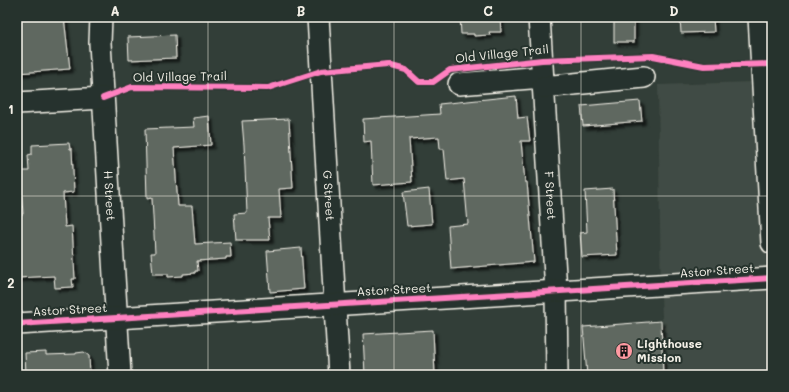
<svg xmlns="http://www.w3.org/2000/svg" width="789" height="392" font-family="Mali,sans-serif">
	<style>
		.built { fill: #404b44 }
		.building { fill: #5f6861; stroke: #f4f1e8; filter: url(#shadow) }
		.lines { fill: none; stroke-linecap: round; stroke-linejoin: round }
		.minor-casing { stroke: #f4f1e8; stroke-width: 24 }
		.minor { stroke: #26332d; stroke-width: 21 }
		.cycleway-casing { stroke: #26332d; stroke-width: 8 }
		.cycleway { stroke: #ff80c0; stroke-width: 6 }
		.grid { fill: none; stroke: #f4f1e8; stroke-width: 1; stroke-opacity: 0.55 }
		.labels { text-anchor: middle; stroke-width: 4; stroke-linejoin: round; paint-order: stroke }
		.street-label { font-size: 12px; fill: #f4f1e8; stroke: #26332d }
		.poi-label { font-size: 12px; font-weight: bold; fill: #f4f1e8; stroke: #26332d; text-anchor: start }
		.neatline { fill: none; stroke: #f4f1e8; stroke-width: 1.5 }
		.grid-label { font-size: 13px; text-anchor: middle; font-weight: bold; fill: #f4f1e8 }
	</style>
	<defs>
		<filter id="shadow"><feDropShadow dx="3.5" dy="3.5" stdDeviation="1" flood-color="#0009"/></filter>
	</defs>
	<rect width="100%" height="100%" fill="#323e38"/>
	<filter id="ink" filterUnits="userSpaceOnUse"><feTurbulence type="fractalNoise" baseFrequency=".025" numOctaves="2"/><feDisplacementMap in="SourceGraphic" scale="8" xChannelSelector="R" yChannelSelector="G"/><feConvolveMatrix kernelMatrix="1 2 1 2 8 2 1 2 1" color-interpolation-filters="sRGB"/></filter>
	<g filter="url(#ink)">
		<!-- built -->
		<path class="built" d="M752 82 772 83V375H665L661 297 658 85Z"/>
		<!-- building -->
		<g class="building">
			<path d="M17 17H64L70 69 18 73 17 60Z"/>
			<path d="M460 17H500L501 32H489L490 35 474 36V34H461Z"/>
			<rect x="614" y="17" width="20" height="25"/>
			<path d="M680 17H713L714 32 681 33Z"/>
			<path d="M175 35 176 58 129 60 128 37Z"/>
			<path d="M516 96 518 118 527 117 530 141H521L525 182H527L534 262 451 269 448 226 468 224 464 179 447 181 444 149H440L439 137 409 139 412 182 373 185 371 141 364 142 363 119 440 114 439 104Z"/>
			<path d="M640 101 642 121 583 126 581 106Z"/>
			<path d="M209 116 211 145 174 148 178 206H192L195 244 230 242 231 257H226V259L197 261 198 271H195V273L183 274V276L168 277V274H153L151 253H155L152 198 147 199 145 129 194 127 193 118Z"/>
			<path d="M289 119 293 188 279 189 281 218H268L270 240H236L234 214 247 213 244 145 242 121Z"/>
			<path d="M69 143 70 149H72L74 192 63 193 65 227 72 226 75 279H72L73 287 55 288 54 276 17 278V214H23L20 171H29L28 155 32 154V145Z"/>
			<path d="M429 189 432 224 407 226 403 192Z"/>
			<path d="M613 189 617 255 582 257 580 233 587 232 585 191Z"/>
			<path d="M301 248 304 289 270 292 267 251Z"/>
			<path d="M661 321 663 375H587L583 327Z"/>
			<path d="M433 330 435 375H365L363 334Z"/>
			<path d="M46 352V355L76 354V353L84 352 89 356 90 375H26L25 353Z"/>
		</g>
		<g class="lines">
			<!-- minor casing -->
			<g class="minor-casing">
				<g id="minor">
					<path id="s1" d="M101 17 100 43 120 375"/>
					<path id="s2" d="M318 17 339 375"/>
					<path id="s3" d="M539 17 556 291 557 375"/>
					<path d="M759 17 772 243"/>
					<path d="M459 84 543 77"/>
					<path d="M543 87 644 77"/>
					<path d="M17 103 103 98"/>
					<path d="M17 324 772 278"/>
				</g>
			</g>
			<!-- minor -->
			<use href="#minor" class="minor"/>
			<!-- cycleway casing -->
			<g class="cycleway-casing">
				<g id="cycleway">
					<path d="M103 98 132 87 268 88 321 71 388 65 406 70 419 82H433L450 70 542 60 653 56 704 66 772 64"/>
					<path d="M17 324 772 278"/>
				</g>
			</g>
			<!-- cycleway -->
			<use href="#cycleway" class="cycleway"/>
		</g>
	</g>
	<!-- grid -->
	<path class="grid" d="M208 17V375M394 17V375M581 17V375M17 196H772"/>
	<!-- icons -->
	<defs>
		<g id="building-disc" transform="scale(0.9)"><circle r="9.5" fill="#ff9aa2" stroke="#26332d"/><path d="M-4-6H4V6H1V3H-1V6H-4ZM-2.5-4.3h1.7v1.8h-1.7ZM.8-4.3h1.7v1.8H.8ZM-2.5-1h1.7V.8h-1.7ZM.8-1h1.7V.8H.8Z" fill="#111"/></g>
	</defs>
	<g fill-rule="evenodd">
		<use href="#building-disc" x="624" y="351"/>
	</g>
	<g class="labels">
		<!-- street labels -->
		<g class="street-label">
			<text transform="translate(502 54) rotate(-6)" y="4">Old Village Trail</text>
			<text transform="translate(180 77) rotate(-1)" y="4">Old Village Trail</text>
			<text dy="4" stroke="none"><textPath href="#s1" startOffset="179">H Street</textPath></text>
			<text dy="4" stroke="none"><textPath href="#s2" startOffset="179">G Street</textPath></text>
			<text dy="4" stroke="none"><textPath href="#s3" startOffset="179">F Street</textPath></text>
			<text transform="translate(717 271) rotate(-4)" y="4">Astor Street</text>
			<text transform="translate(394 290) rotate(-3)" y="4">Astor Street</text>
			<text transform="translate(70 310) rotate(-3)" y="4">Astor Street</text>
		</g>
		<!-- poi labels -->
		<g class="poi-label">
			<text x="637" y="348">Lighthouse<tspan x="637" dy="14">Mission</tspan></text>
		</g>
	</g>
	<!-- margin -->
	<rect width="789" height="392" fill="none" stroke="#26332d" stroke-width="44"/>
	<rect x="22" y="22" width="745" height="348" class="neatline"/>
	<g class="grid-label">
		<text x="115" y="16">A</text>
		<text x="301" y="16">B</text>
		<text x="488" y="16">C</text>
		<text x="674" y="16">D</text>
		<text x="11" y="114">1</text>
		<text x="11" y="288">2</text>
	</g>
</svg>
